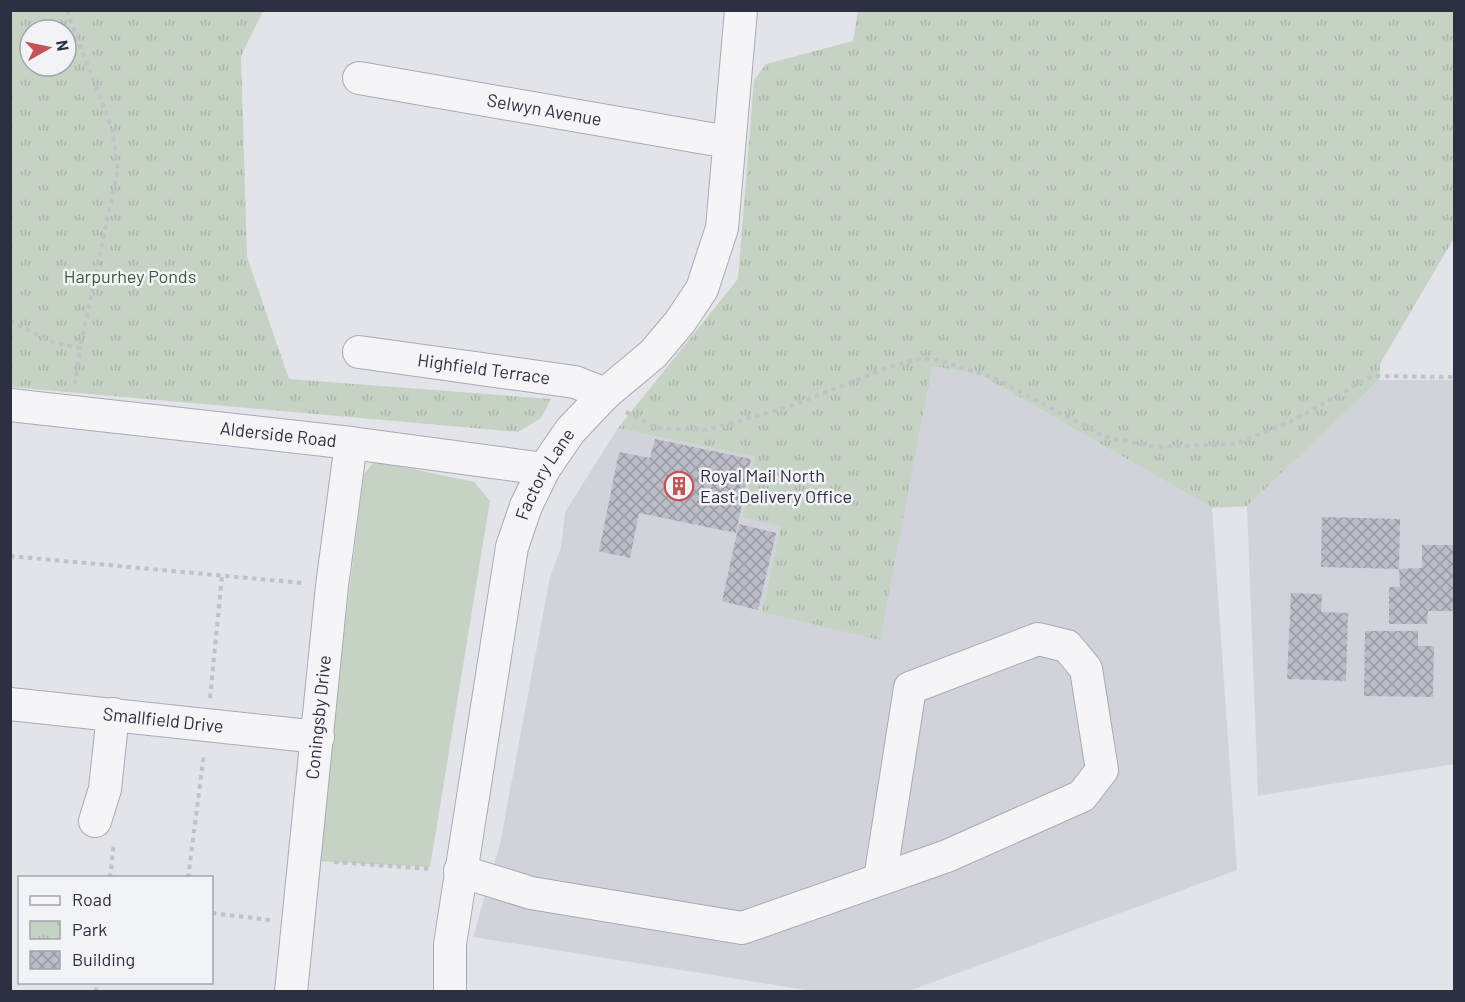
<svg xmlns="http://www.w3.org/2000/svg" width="1465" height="1002" font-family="Barlow,sans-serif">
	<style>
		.built { fill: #d1d3db }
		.grass { fill: #c6d2c4 }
		.park { fill: url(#park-tufts); fill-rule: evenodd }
		.building { fill: url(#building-cross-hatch) }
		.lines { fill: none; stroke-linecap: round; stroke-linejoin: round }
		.minor-casing { stroke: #a8aab3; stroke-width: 34 }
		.path { stroke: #c1c2c8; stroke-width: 4; stroke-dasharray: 4.5 4.5; stroke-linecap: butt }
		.minor { stroke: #f5f5f8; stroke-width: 32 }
		.labels { text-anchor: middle; stroke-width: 5; stroke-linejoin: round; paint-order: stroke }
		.street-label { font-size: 18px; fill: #2c3040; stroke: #f2f3f7 }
		.park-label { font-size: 18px; fill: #3c5a3a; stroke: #f2f3f7 }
		.poi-label { font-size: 18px; fill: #2c3040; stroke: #f2f3f7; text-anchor: start }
	</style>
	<defs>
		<pattern id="park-tufts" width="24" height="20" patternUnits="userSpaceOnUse" patternTransform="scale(1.5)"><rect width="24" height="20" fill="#c6d2c4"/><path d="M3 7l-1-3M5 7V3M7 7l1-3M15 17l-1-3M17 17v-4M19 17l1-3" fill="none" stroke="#aab5a9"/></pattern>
		<pattern id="building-cross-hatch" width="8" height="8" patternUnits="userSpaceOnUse" patternTransform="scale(1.5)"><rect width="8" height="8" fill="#babdc6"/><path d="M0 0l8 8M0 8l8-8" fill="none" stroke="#979aa2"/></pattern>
	</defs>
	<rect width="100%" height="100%" fill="#e2e4e9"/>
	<!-- built -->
	<g class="built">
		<path d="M931 366 979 374 1212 508 1237 870 909 991H812L473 937 500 844 550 577 561 547 565 512 618 428 755 457 781 527 879 640Z"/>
		<path d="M1379 380H1454V764L1258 796 1247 506Z"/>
	</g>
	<!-- grass -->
	<path class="grass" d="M375 461 474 482 490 501 430 867 315 861 364 474Z"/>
	<!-- park -->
	<g class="park">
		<path d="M10 11H263L241 56 247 257 289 379 551 399 541 418 518 432 11 387ZM30 30H66V66H30Z"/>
		<path d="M858 11H1454V238L1380 364 1379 380 1247 506 1212 508 979 374 932 366 880 640 762 612 781 527 743 517 755 457 618 428 738 279 754 80 766 64 853 41Z"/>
	</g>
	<!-- building -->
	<g class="building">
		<path d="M655 439 751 459 736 533 639 513 630 558 599 551 619 452 650 458Z"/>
		<path d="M1322 517 1400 519 1399 569 1321 567Z"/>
		<path d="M739 524 776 533 758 610 722 601Z"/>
		<path d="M1422 545H1454V611H1428L1427 624H1389V587H1400L1399 569 1422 568Z"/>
		<path d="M1291 593 1322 594 1321 612 1348 613 1346 681 1287 679Z"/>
		<path d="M1365 631H1418V646H1434L1433 697 1364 696Z"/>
	</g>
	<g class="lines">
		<!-- minor casing -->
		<g class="minor-casing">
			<g id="minor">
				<path id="s1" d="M359 78 728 142"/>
				<path id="s2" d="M359 352 575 382 605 394"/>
				<path id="s3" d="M10 405 351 443 544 469"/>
				<path id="s4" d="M10 704 318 737"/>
				<path d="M95 821 105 789 113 714"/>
				<path d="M460 871 531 893 742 928 947 856 1082 796 1102 770 1086 669 1067 646 1038 639 910 688 880 879"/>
				<path id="s5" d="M291 992 332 586 351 443"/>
				<path id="s6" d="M450 992V944L512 547 526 506 544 469 570 431 605 394 653 354 680 322 702 289 722 228 741 10"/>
			</g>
		</g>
		<!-- path -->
		<g class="path">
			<path d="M68 10 69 17 112 129 118 169 80 348"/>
			<path d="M10 321 54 343 80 348 75 384"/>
			<path d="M626 412 656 428 707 430 791 406 887 368 921 358 939 360 994 378 1106 437 1156 447 1236 444 1290 422 1372 376 1454 377"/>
			<path d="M10 556 302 583"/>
			<path d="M210 698 222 576"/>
			<path d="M334 862 431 869"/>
			<path d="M110 878 114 842"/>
			<path d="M188 878 204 753"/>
			<path d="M212 913 270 920"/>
			<path d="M96 992 97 982"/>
		</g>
		<!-- minor -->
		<use href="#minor" class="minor"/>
	</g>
	<!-- icons -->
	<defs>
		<g id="building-ring" transform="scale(1.5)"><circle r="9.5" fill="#f2f3f7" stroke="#c25455" stroke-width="1.5"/><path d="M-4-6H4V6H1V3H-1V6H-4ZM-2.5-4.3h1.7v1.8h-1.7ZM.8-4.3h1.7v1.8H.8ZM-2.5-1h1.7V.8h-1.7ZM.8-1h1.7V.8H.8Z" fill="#c25455"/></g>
	</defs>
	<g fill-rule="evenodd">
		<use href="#building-ring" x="679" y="486"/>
	</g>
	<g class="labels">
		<!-- street labels -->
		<g class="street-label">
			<text dy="6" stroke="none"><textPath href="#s1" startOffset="188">Selwyn Avenue</textPath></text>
			<text dy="6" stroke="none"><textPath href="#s2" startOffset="126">Highfield Terrace</textPath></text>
			<text dy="6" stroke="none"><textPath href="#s3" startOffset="270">Alderside Road</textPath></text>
			<text dy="6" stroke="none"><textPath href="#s6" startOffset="530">Factory Lane</textPath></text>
			<text dy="6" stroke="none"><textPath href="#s5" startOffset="276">Coningsby Drive</textPath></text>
			<text dy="6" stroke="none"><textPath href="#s4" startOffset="154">Smallfield Drive</textPath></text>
		</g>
		<!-- park labels -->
		<g class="park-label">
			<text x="130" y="283">Harpurhey Ponds</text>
		</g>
		<!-- poi labels -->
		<g class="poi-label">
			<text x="700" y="482">Royal Mail North<tspan x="700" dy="21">East Delivery Office</tspan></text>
		</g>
	</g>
	<!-- border -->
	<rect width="1465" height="1002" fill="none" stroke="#2c3040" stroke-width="24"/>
	<!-- legend -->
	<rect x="18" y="876" width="195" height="108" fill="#f2f3f7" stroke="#a3a5ae" stroke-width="1.5"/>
	<rect x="30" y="896" width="30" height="9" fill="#f5f5f8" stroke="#a3a5ae" stroke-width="1.5"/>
	<text x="72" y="906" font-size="18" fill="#2c3040">Road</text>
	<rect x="30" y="921" width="30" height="18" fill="url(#park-tufts)" stroke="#a3a5ae" stroke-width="1.5"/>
	<text x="72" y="936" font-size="18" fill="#2c3040">Park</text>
	<rect x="30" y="951" width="30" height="18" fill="url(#building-cross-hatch)" stroke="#a3a5ae" stroke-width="1.5"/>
	<text x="72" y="966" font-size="18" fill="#2c3040">Building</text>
	<!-- north arrow -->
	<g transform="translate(48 48) rotate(81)"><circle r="28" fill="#f2f3f7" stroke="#a3a5ae" stroke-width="1.5"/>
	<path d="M0-4.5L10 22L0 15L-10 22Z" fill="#c25455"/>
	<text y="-9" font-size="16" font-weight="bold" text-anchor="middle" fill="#2c3040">N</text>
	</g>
</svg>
